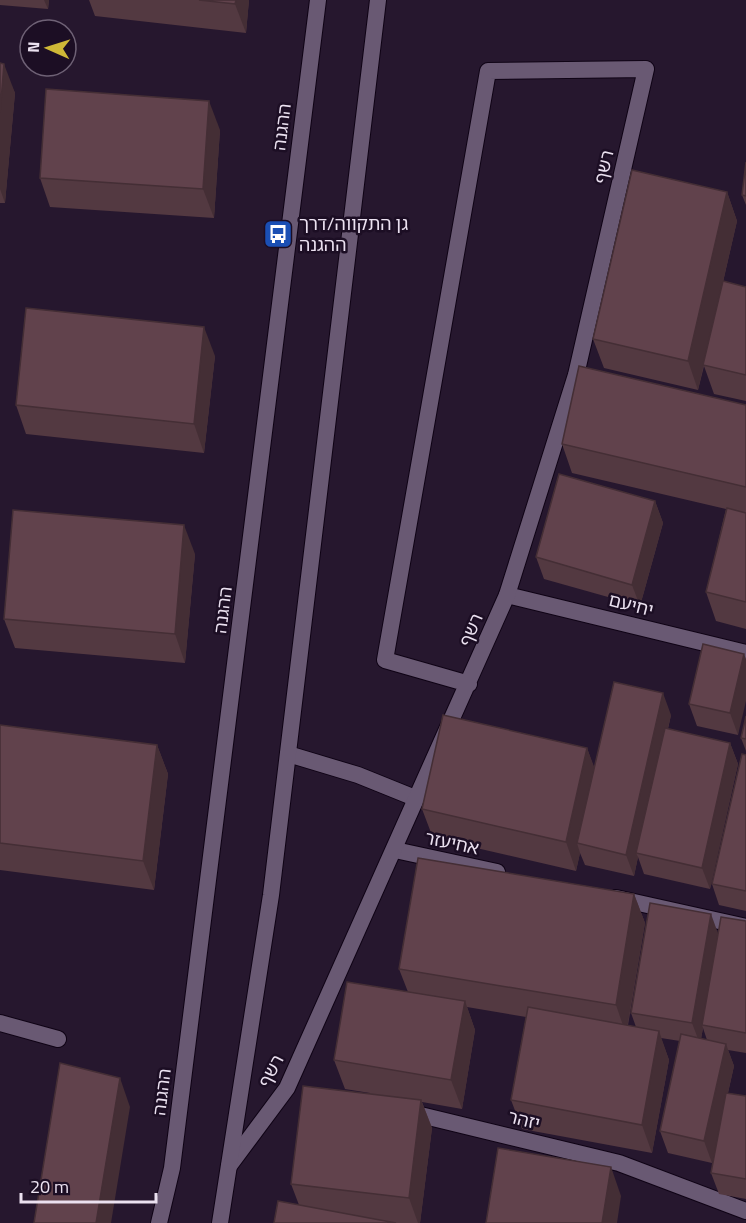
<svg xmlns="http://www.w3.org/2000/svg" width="746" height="1223" font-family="'Titillium Web','Noto Sans Hebrew',sans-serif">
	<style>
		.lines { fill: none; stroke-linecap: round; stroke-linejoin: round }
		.minor-casing { stroke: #0f0315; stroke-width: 18 }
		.tertiary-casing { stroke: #0f0315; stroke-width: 18 }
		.minor { stroke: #695973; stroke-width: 16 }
		.tertiary { stroke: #695973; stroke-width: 16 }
		.wall { fill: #533941; fill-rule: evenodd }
		.shaded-wall { fill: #442e35 }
		.building { fill: #61424c; stroke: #442e35; stroke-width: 1.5 }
		.labels { text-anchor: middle; stroke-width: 5; stroke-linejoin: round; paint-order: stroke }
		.street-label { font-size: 18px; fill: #ebe1f0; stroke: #1c0e24 }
		.poi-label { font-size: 18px; fill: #ebe1f0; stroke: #1c0e24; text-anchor: start }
	</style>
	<rect width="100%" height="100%" fill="#26172e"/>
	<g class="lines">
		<!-- minor casing -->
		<g class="minor-casing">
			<g id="minor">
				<path d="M507 595 746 653"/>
				<path d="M288 754 358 775 415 798"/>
				<path d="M395 850 497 872"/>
				<path d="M616 898 746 927"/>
				<path d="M0 1023 58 1039"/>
				<path d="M408 1112 619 1163 746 1211"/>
				<path d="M229 1166 287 1088 507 595 576 375 646 69 488 71 385 660 469 684"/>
			</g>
		</g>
		<!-- tertiary casing -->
		<g class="tertiary-casing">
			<g id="tertiary">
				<path d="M159 1223 172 1168 318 0"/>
				<path d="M220 1223 271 895 378 0"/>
			</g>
		</g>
		<!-- minor -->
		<use href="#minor" class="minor"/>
		<!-- tertiary -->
		<use href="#tertiary" class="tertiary"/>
	</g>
	<!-- wall -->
	<g class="wall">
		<path d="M0 0H49L48 9 0 5Z"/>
		<path d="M89 0H249L246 33 95 16Z"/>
		<path d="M0 63 15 93 5 203H0Z"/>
		<path d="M220 130 214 218 50 207 40 178Z"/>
		<path d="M746 162V205L742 195Z"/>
		<path d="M727 192 737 221 723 282 746 287V401L714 394 704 366 698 390 604 368 593 339Z"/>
		<path d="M215 356 204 453 26 434 16 405Z"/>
		<path d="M746 405V629L716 621 706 592 726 509 572 473 562 444Z"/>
		<path d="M655 501 663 523 640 606 544 579 536 557Z"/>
		<path d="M195 554 185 663 15 648 4 619Z"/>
		<path d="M744 654 738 735 697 726 689 704Z"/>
		<path d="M671 715 668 729 730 743 738 764 710 889 644 874 638 857 634 876 585 865 580 853 576 871 433 838 422 809 587 748 594 768Z"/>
		<path d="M746 716V751L741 738Z"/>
		<path d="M0 725 157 745 168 774 154 890 0 870Z"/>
		<path d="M746 755V911L719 905 712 884Z"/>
		<path d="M634 894 645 923 628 1025 636 1027 631 1013 718 934 746 921V1053L728 1050 734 1066 728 1093 746 1096V1199L719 1194 711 1173 717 1142 712 1163 668 1153 660 1131 680 1041 661 1038 669 1060 652 1153 522 1129 511 1100 526 1017 467 1007 475 1030 462 1109 422 1102 432 1128 420 1223H274L299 1205 291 1184 370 1093 345 1089 334 1060 408 992 399 969ZM703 1028 707 1040 701 1039Z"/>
	</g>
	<!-- shaded-wall -->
	<g class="shaded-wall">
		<path d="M44 0H49L48 9Z"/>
		<path d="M236 0H249L246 33 235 4Z"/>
		<path d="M4 64 15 93 5 203 0 189V113Z"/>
		<path d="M209 101 220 130 214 218 203 189Z"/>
		<path d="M727 192 737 221 698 390 688 361Z"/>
		<path d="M204 327 215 356 204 453 194 424Z"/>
		<path d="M655 501 663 523 640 606 632 585Z"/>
		<path d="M184 525 195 554 185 663 175 634Z"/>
		<path d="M744 654 746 659V701L738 735 730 713Z"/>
		<path d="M663 693 671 715 639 853H636L638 857 634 876 626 855Z"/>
		<path d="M730 743 738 764 710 889 702 868Z"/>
		<path d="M157 745 168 774 154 890 143 861Z"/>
		<path d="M587 748 598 777 577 843 580 853 576 871 566 842Z"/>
		<path d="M634 894 645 923 626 1034 616 1005Z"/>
		<path d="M711 914 719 936 702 1025 703 1028 700 1044 692 1023Z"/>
		<path d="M465 1001 475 1030 462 1109 451 1080Z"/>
		<path d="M659 1031 669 1060 652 1153 642 1125Z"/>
		<path d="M726 1044 734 1066 712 1163 704 1141Z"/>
		<path d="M120 1078 130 1107 111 1223H96Z"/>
		<path d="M421 1100 432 1128 420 1223H418L409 1198Z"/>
		<path d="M611 1167 621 1196 617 1223H602Z"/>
	</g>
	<!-- building -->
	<g class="building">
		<path d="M199 0H236L235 4Z"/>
		<path d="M0 63 4 64 0 113Z"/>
		<path d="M46 89 209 101 203 189 40 178Z"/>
		<path d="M746 162V196L742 195Z"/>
		<path d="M632 170 727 192 688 361 593 339Z"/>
		<path d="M723 281 746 287V375L703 365Z"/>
		<path d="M26 308 204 327 194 424 16 405Z"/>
		<path d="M579 366 746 405V487L562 444Z"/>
		<path d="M559 474 655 501 632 585 536 557Z"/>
		<path d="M727 508 746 513V602L706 592Z"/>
		<path d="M13 510 184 525 175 634 4 619Z"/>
		<path d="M703 644 744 654 730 713 689 704Z"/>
		<path d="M614 682 663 693 626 855 577 843Z"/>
		<path d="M443 715 587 748 566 842 422 809Z"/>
		<path d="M746 716V739L741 738Z"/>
		<path d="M0 725 157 745 143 861 0 843Z"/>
		<path d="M665 728 730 743 702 868 636 853Z"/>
		<path d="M742 754 746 755V891L712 884Z"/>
		<path d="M418 858 634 894 616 1005 399 969Z"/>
		<path d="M650 903 711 914 692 1023 631 1013Z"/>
		<path d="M721 917 746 921V1033L702 1025Z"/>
		<path d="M347 982 465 1001 451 1080 334 1060Z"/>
		<path d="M528 1007 659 1031 642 1125 511 1100Z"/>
		<path d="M681 1034 726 1044 704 1141 660 1131Z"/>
		<path d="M60 1063 120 1078 96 1223H34Z"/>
		<path d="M303 1086 421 1100 409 1198 291 1184Z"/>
		<path d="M726 1093 746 1096V1179L711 1173Z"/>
		<path d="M498 1148 611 1167 602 1223H486Z"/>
		<path d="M278 1201 396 1223H274Z"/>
	</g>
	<!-- icons -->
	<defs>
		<g id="bus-square" transform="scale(1.5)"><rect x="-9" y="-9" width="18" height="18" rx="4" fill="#1a4fb4" stroke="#1c0e24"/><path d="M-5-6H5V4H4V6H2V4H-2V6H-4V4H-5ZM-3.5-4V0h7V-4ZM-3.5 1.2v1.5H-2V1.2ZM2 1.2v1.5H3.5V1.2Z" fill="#fff"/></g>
	</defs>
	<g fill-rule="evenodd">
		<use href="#bus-square" x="278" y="234"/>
	</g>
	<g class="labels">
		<!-- street labels -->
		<g class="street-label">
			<text transform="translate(282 127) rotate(-83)" y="6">ההגנה</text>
			<text transform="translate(604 167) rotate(-77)" y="6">רשף</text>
			<text transform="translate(631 605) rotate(14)" y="6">יחיעם</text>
			<text transform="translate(223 610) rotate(-83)" y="6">ההגנה</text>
			<text transform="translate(471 630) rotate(-67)" y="6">רשף</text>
			<text transform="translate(452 843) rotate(12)" y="6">אחיעזר</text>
			<text transform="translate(271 1071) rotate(-62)" y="6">רשף</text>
			<text transform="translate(162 1092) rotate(-83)" y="6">ההגנה</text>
			<text transform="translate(524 1120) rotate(14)" y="6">יזהר</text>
		</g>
		<!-- poi labels -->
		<g class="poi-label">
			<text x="299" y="230">גן התקווה/דרך<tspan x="299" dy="21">ההגנה</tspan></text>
		</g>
	</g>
	<!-- north arrow -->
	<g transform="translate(48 48) rotate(273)"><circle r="28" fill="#1c0e24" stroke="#6f6276" stroke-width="1.5"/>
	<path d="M0-4.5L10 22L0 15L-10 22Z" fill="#cfb837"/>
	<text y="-9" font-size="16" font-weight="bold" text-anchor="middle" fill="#ebe1f0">N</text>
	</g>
	<!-- scale -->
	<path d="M21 1193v9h135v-9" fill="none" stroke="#ebe1f0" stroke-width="3"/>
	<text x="30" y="1193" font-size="18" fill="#ebe1f0" stroke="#1c0e24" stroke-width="4.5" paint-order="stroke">20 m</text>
</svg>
